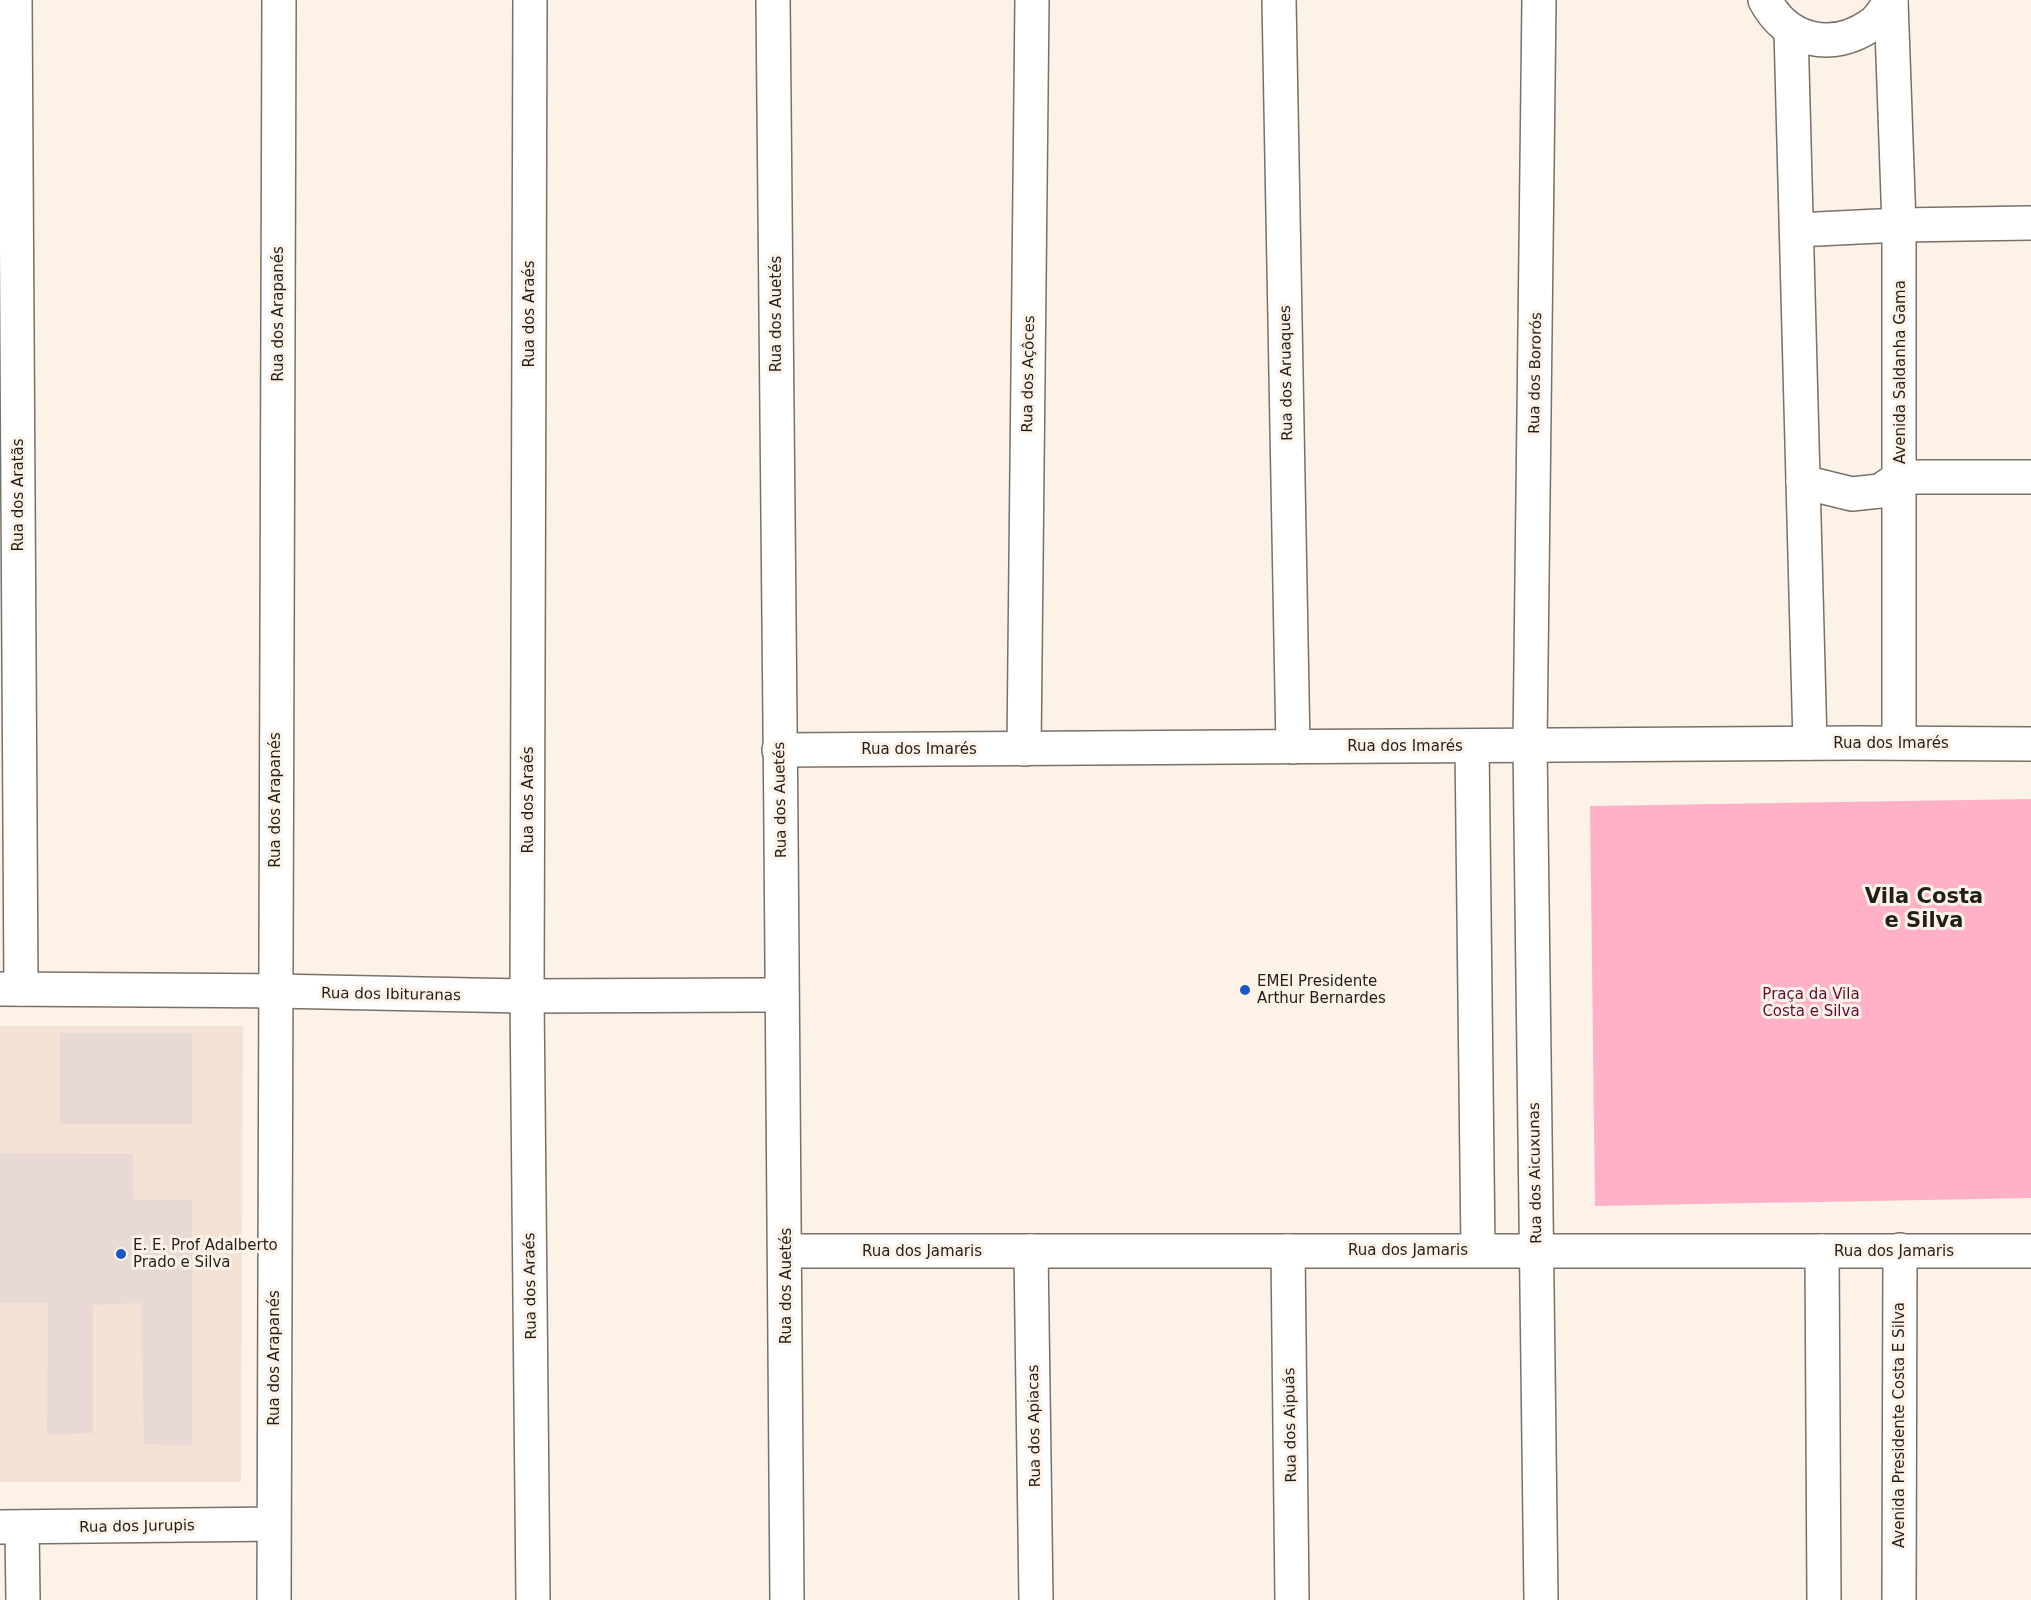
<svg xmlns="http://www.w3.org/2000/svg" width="2031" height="1600" font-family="'DejaVu Sans',sans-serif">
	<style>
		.built { fill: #f4e3d4 }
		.green { fill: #ffb1c8 }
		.building { fill: #e9d9d6 }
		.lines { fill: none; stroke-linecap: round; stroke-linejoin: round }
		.minor-casing { stroke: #797067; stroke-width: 36 }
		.minor { stroke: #fff; stroke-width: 33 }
		.poi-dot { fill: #1a59c4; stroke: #fdf2e8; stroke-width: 2 }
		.labels { text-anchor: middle; stroke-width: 6; stroke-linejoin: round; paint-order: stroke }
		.street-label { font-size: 15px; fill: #221e1a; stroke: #fdf2e8 }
		.poi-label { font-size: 15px; fill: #221e1a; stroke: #fdf2e8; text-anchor: start }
		.park-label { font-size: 15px; fill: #630a33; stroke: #fdf2e8 }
		.district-label { font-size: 21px; font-weight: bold; fill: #221e1a; stroke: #fdf2e8 }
	</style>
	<rect width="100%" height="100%" fill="#fdf2e8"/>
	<!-- built -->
	<path class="built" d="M0 1026H243L241 1482H0Z"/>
	<!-- green -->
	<path class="green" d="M2031 799V1198L1595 1206 1590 806Z"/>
	<!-- building -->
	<g class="building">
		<rect x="60" y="1033" width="132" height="91"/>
		<path d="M0 1153 133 1154 134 1200H192V1446L144 1444 141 1303 93 1305V1433L47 1435 48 1303H0Z"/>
	</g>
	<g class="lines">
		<!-- minor casing -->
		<g class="minor-casing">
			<g id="minor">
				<path d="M15 0 21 989"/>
				<path d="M530 0 527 996 533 1600"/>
				<path d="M773 0C777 533 785 1067 787 1600"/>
				<path d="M1279 0 1293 747"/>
				<path d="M1539 0 1530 745 1541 1600"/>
				<path d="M1765 0C1787 42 1832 52 1871 25 1879 20 1886 8 1891 0"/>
				<path d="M1891 1 1899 225V743"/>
				<path d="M1791 30 1810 743"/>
				<path d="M1797 230 1899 225 2031 223"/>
				<path d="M1803 482 1852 494 1880 491 1900 477H2031"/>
				<path d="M1472 746 1478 1250"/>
				<path d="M1024 749 1032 0"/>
				<path d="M779 750 1857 743 2031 744"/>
				<path d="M0 989 275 991 527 996 782 995"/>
				<path d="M786 1251H2031"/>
				<path d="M1031 1251 1036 1600"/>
				<path d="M1288 1251 1292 1600"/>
				<path d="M1822 1251 1824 1600"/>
				<path d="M0 1527 273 1524"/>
				<path d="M22 1527 23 1600"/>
				<path d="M274 1600 279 0"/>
				<path d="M1899 1600 1900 1250"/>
			</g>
		</g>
		<!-- minor -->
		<use href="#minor" class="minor"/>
	</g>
	<!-- markers -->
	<g class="poi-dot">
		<circle cx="1245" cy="990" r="6"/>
		<circle cx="121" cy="1254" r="6"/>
	</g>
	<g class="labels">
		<!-- street labels -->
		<g class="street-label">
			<text transform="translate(278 314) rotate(-90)" y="5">Rua dos Arapanés</text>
			<text transform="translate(529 314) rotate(-90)" y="5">Rua dos Araés</text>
			<text transform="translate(776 314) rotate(-90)" y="5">Rua dos Auetés</text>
			<text transform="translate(1900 372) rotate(-90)" y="5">Avenida Saldanha Gama</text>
			<text transform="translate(1286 373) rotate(-91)" y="5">Rua dos Aruaques</text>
			<text transform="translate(1535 373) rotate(-89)" y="5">Rua dos Bororós</text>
			<text transform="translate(1028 374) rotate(-89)" y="5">Rua dos Açôces</text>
			<text transform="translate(18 495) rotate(-90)" y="5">Rua dos Aratãs</text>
			<text x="1891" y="748">Rua dos Imarés</text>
			<text x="1405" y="751">Rua dos Imarés</text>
			<text x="919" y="754">Rua dos Imarés</text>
			<text transform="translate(275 800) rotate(-90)" y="5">Rua dos Arapanés</text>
			<text transform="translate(528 800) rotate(-90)" y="5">Rua dos Araés</text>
			<text transform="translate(780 800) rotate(-91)" y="5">Rua dos Auetés</text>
			<text transform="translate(391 994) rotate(1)" y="5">Rua dos Ibituranas</text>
			<text transform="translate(1535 1173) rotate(-91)" y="5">Rua dos Aicuxunas</text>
			<text x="1408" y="1255">Rua dos Jamaris</text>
			<text x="922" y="1256">Rua dos Jamaris</text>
			<text x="1894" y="1256">Rua dos Jamaris</text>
			<text transform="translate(530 1286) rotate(-91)" y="5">Rua dos Araés</text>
			<text transform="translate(786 1286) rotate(-90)" y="5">Rua dos Auetés</text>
			<text transform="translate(274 1358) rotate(-90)" y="5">Rua dos Arapanés</text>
			<text transform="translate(1290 1425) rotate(-91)" y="5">Rua dos Aipuás</text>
			<text transform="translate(1899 1425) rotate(-90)" y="5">Avenida Presidente Costa E Silva</text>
			<text transform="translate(1034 1426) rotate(-91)" y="5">Rua dos Apiacas</text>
			<text transform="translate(137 1526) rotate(-1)" y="5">Rua dos Jurupis</text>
		</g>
		<!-- poi labels -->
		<g class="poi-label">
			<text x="1257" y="986">EMEI Presidente<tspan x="1257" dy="17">Arthur Bernardes</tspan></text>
			<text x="133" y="1250">E. E. Prof Adalberto<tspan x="133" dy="17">Prado e Silva</tspan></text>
		</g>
		<!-- park labels -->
		<g class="park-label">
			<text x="1811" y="999">Praça da Vila<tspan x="1811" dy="17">Costa e Silva</tspan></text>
		</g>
		<!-- district labels -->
		<g class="district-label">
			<text x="1924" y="903">Vila Costa<tspan x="1924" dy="24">e Silva</tspan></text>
		</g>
	</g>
</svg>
